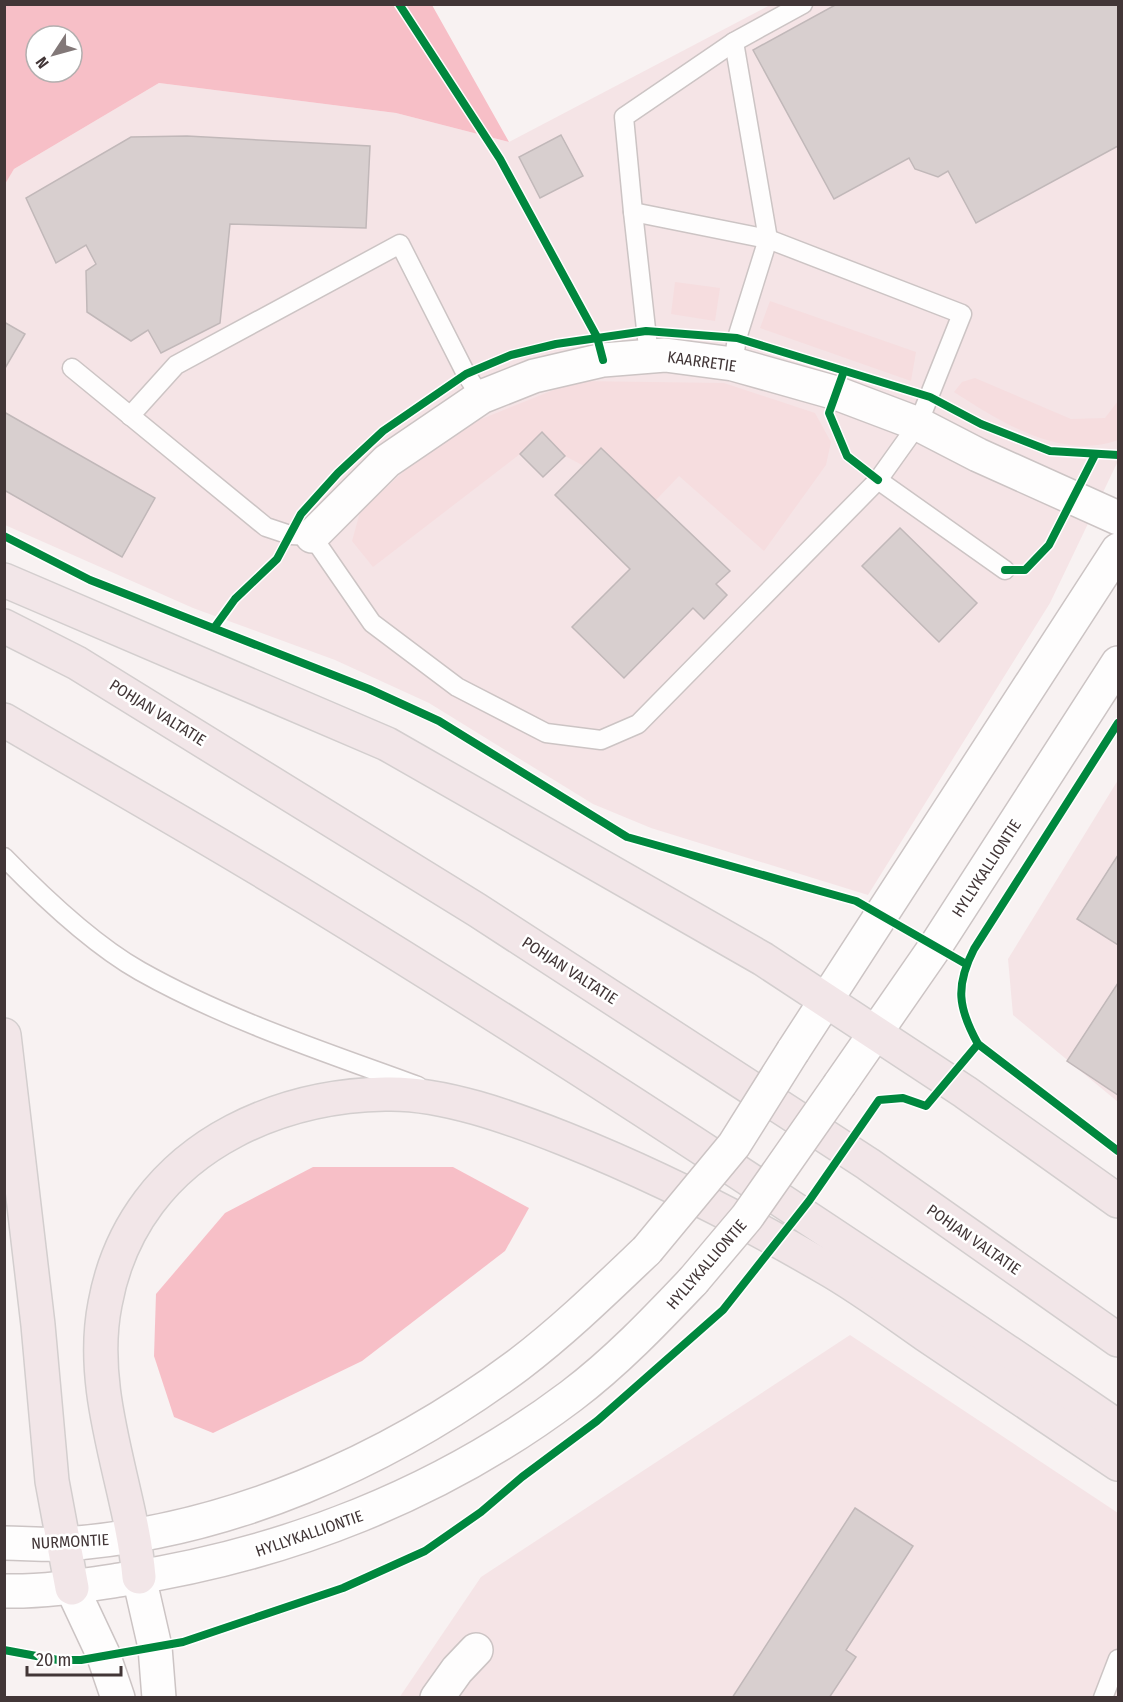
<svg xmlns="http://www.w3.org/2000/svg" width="1123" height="1702" font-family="'Fira Sans Condensed',sans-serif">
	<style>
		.built { fill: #f5e4e6 }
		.green { fill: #f6dddf }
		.forest { fill: #f7bfc7; fill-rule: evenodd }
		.building { fill: #d8cfcf; stroke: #c1b8b9; stroke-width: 1.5 }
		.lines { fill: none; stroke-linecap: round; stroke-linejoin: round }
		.lane-casing { stroke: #ccc4c4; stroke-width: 21 }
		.street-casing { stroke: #ccc4c4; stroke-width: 36 }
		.secondary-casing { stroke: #ccc4c4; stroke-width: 36 }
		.highway-casing { stroke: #d3cece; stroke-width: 36 }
		.lane { stroke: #fefdfd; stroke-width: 18 }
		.street { stroke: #fefdfd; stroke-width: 33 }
		.secondary { stroke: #fefdfd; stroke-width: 33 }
		.highway { stroke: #f2e6e8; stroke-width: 33 }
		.secondary-bridge-casing { stroke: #ccc4c4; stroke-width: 36; stroke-linecap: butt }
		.secondary-bridge { stroke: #fefdfd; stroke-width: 33 }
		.cycleway-casing { stroke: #fff; stroke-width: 11 }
		.cycleway { stroke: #00873e; stroke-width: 8 }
		.labels { text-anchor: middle; stroke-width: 5; stroke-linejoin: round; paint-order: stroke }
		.street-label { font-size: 16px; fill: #423637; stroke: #fff }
	</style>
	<rect width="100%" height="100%" fill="#f8f2f2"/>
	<!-- built -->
	<g class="built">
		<path d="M770 5H1118V461L1050 603 868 895 651 828 593 804 429 703 335 660 193 608 5 525 4 184 14 169 159 83 396 113 509 142Z"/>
		<path d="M1118 780V1102L1013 1015 1008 959Z"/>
		<path d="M850 1335 1118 1513V1697L399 1698 481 1577Z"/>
	</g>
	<!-- green -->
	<g class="green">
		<path d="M675 282 720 288 715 321 671 314Z"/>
		<path d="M770 301 916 352 911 381 760 328Z"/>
		<path d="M975 378 1071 419 1105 418 1118 401V440C1061 461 1001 422 954 392L962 382Z"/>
		<path d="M576 381 724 383 815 413 831 442 826 465 764 551 679 476 655 501 602 448 584 466 565 456 542 432 520 454 373 567 352 541 360 512 444 434Z"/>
	</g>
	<!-- forest -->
	<g class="forest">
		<path d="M5 4 432 5 509 142 396 113 159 83 14 169 5 184ZM36 36H72V72H36Z"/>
		<path d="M313 1167H453L529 1208 505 1251 362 1361 213 1433 174 1417 154 1356 156 1294 225 1213Z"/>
	</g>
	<!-- building -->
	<g class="building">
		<path d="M837 4H1118V146L976 223 948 171 938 177 915 169 909 158 834 199 753 50Z"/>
		<path d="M561 135 583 176 540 198 519 157Z"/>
		<path d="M187 136 370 146 366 228 230 224 220 323 161 353 148 330 131 341 87 312 86 271 96 264 86 245 56 263 26 198 131 137Z"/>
		<path d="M4 322 25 334 4 370Z"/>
		<path d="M4 412 155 498 122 557 4 490Z"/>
		<path d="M542 432 565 456 543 477 520 454Z"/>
		<path d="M601 448 730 571 716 584 727 595 704 619 693 608 624 678 572 627 630 569 555 495Z"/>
		<path d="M900 528 977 603 939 642 862 566Z"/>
		<path d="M1118 855V945L1077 919Z"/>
		<path d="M1118 983V1095L1067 1061Z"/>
		<path d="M855 1508 913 1546 846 1650 856 1657 829 1698H732Z"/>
	</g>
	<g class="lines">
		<!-- lane casing -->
		<g class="lane-casing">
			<g id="lane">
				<path d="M633 212 624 117 734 42"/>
				<path d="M733 364 737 338 768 239 734 42 803 4"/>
				<path d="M72 368 266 527 290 535 312 536 372 623 457 687 546 733 601 740 638 724 878 480 918 424 962 314 768 239 633 212 649 356"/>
				<path d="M130 416 176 365 400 244 466 374 481 397"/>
				<path d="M878 480 1005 570"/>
				<path d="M4 857C42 896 94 945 140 971 227 1020 325 1052 418 1086"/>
				<path d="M1103 1698 1118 1659"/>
			</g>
		</g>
		<!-- street casing -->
		<g class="street-casing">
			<g id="street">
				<path d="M312 536 387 461 481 397 534 376 603 360 665 355 733 364 836 393 918 424 978 455 1118 518"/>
				<path d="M437 1698 457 1670 476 1650"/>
			</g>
		</g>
		<!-- secondary casing -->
		<g class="secondary-casing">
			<g id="secondary">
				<path d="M793 1051 1118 550"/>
				<path d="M840 1084 935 947 1118 663"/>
				<path d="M4 1543C24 1543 44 1545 64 1544 227 1533 388 1462 518 1365 564 1330 605 1290 647 1250"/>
				<path d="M139 1577 155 1647 159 1698"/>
				<path d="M72 1588 103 1654 118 1698"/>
				<path d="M4 1591C46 1592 86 1585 126 1579 287 1554 441 1494 571 1396 616 1362 655 1321 693 1281"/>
			</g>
		</g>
		<!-- highway casing -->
		<g class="highway-casing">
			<g id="highway">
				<path d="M4 580 387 744 763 959 965 1092 1118 1201"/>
				<path d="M4 626 77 663 477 910 868 1164 1118 1340"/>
				<path d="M4 720C105 779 208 837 307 898 583 1067 852 1245 1118 1427"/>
				<path d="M4 1035 38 1325 52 1481 72 1588"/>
				<path d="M139 1577C131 1487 87 1395 105 1304 119 1227 165 1167 234 1131 280 1107 332 1095 385 1094 442 1092 512 1118 565 1139 655 1175 742 1219 826 1268 861 1288 893 1312 926 1335 990 1378 1054 1421 1118 1464"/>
			</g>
		</g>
		<!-- lane -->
		<use href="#lane" class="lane"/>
		<!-- street -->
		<use href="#street" class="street"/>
		<!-- secondary -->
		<use href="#secondary" class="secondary"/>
		<!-- highway -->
		<use href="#highway" class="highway"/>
		<!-- secondary-bridge casing -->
		<g class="secondary-bridge-casing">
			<g id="secondary-bridge">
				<path d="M647 1250 734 1145 793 1051"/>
				<path d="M693 1281 747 1217 840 1084"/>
			</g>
		</g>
		<!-- secondary-bridge -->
		<use href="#secondary-bridge" class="secondary-bridge"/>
		<!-- cycleway casing -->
		<g class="cycleway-casing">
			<g id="cycleway">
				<path d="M399 4 500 159 597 337 603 360"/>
				<path d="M844 371 829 413 847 456 878 480"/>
				<path d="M4 536 90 580 369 689 439 721 627 837 856 901 966 964"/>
				<path d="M1005 570H1025L1049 545 1095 455"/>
				<path d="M214 628 235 599 277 559 301 514 338 473 383 431 466 374 511 355 556 344 646 331 737 338 930 397 981 424 1050 451 1118 455"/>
				<path d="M1118 723 974 949C955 986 958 1008 978 1044L1118 1151"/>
				<path d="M4 1650 58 1660H81L183 1642 343 1588 425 1551 481 1512 522 1477 597 1421 723 1310 809 1201 879 1100 903 1098 926 1106 978 1044"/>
			</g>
		</g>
		<!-- cycleway -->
		<use href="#cycleway" class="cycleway"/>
	</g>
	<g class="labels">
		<!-- street labels -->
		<g class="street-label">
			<text transform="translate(702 361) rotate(8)" y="6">KAARRETIE</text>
			<text transform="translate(158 712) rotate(32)" y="6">POHJAN VALTATIE</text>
			<text transform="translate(986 868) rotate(-57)" y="6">HYLLYKALLIONTIE</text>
			<text transform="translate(570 970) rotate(33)" y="6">POHJAN VALTATIE</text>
			<text transform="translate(974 1239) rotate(35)" y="6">POHJAN VALTATIE</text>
			<text transform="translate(706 1264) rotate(-49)" y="6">HYLLYKALLIONTIE</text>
			<text transform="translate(309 1533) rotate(-19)" y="6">HYLLYKALLIONTIE</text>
			<text transform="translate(70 1541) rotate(-3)" y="6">NURMONTIE</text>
		</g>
	</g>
	<!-- border -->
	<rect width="1123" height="1702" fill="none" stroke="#423637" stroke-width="12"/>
	<!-- north arrow -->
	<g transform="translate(54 54) rotate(234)"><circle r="28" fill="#ffffff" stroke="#b3afaf" stroke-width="1.5"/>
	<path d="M0-4.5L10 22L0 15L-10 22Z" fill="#827878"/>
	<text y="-9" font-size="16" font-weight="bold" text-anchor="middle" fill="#423637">N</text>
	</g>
	<!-- scale -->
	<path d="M27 1666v9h94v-9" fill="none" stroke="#423637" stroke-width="3"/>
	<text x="36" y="1666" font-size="18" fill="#423637" stroke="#ffffff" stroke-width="4.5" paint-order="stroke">20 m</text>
</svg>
